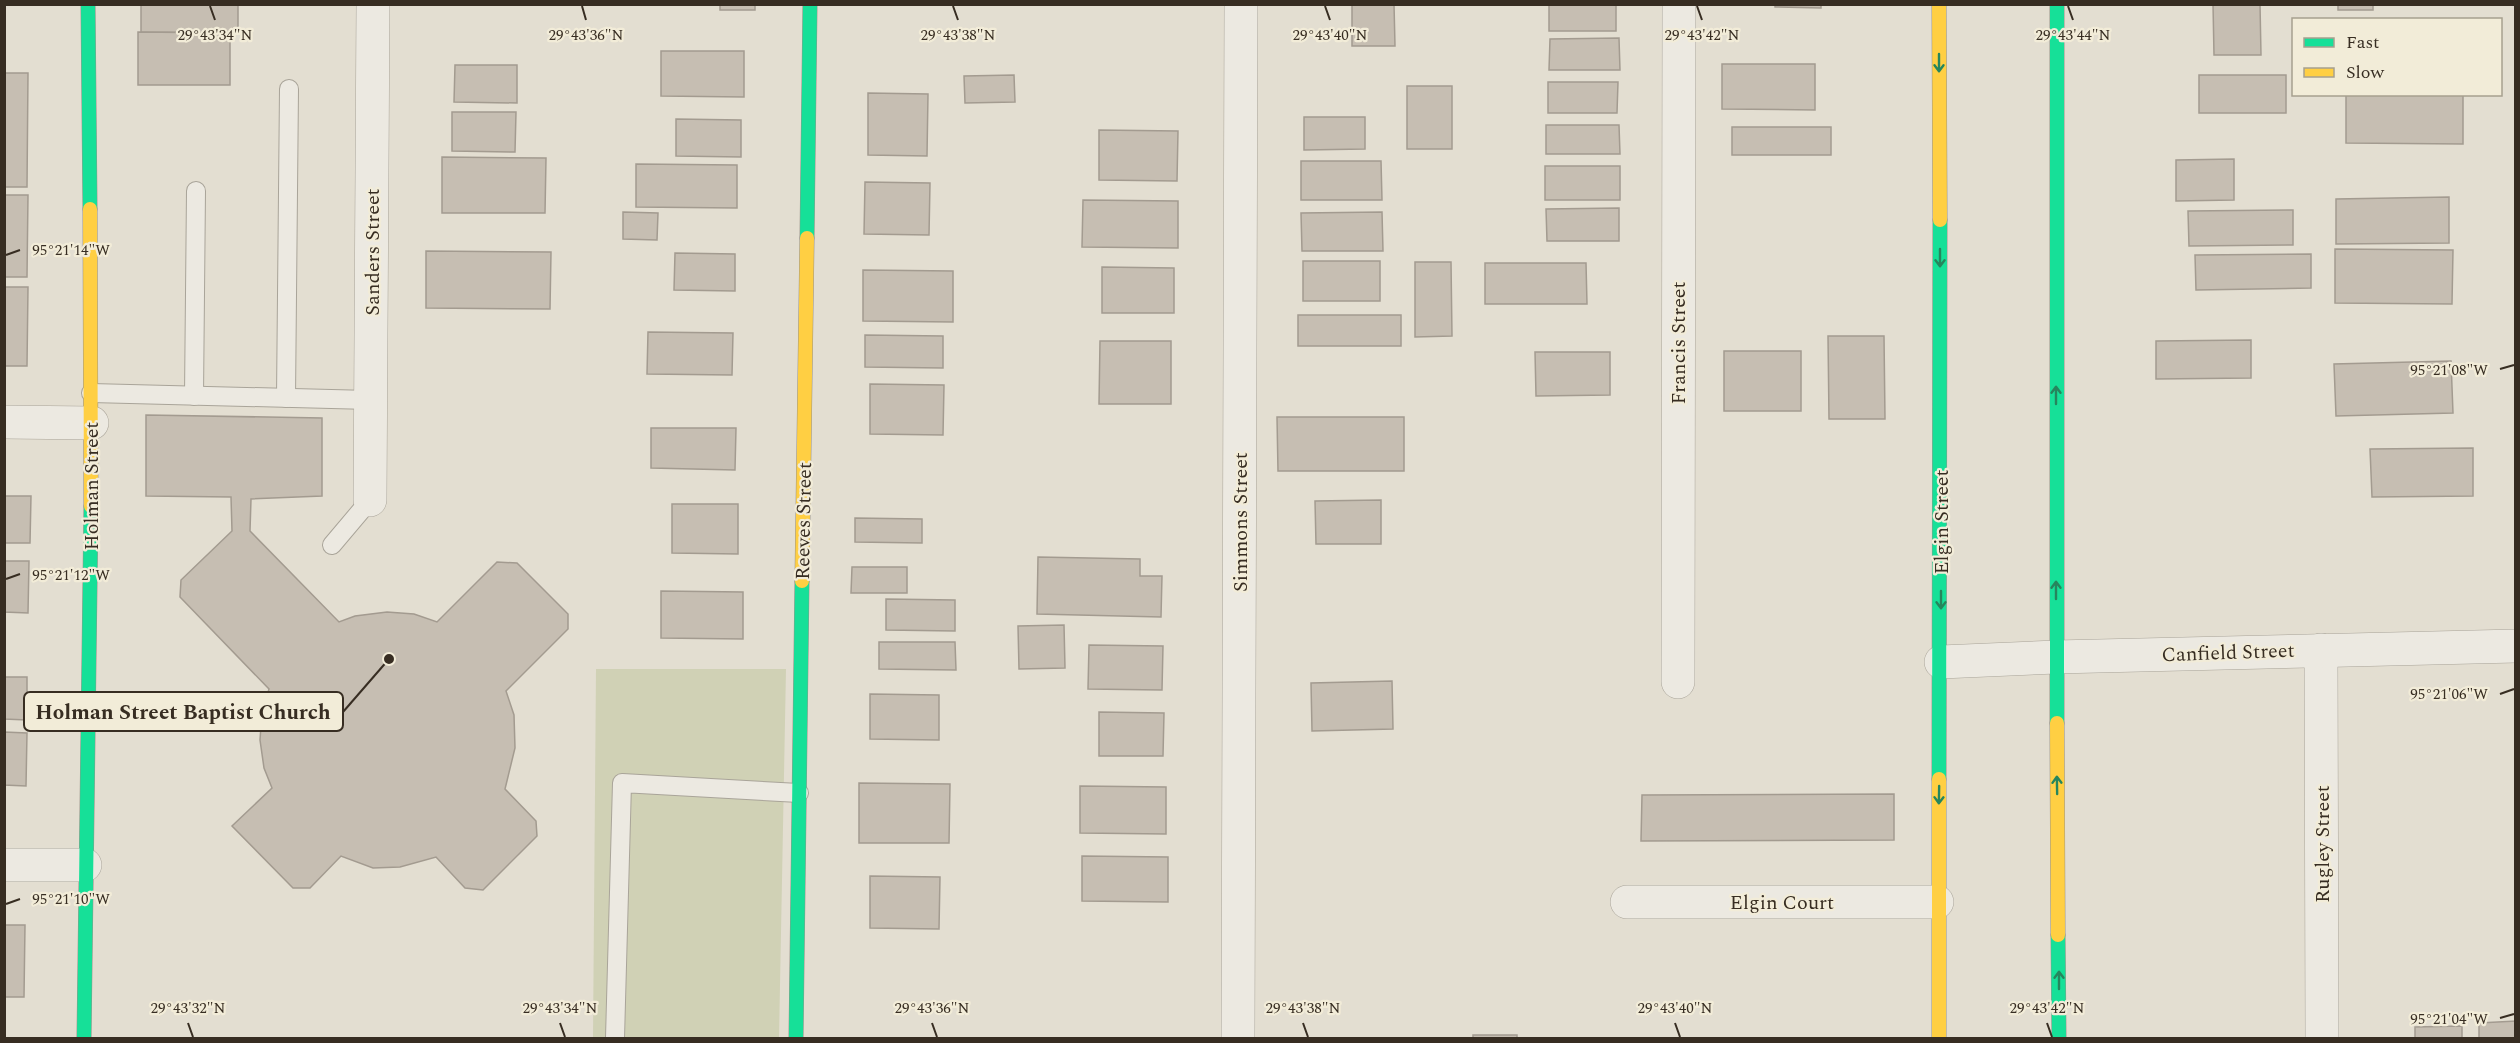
<svg xmlns="http://www.w3.org/2000/svg" width="2520" height="1043" font-family="Spectral,serif">
	<style>
		.green { fill: #d0d1b5 }
		.building { fill: #c6beb2; stroke: #a39b90; stroke-width: 1.5 }
		.lines { fill: none; stroke-linecap: round; stroke-linejoin: round }
		.lane-casing { stroke: #a9a499; stroke-width: 20 }
		.street-casing { stroke: #a9a499; stroke-width: 34 }
		.fast-casing { stroke: #98938a; stroke-width: 15 }
		.slow-casing { stroke: #98938a; stroke-width: 15 }
		.lane { stroke: #ece9e1; stroke-width: 18 }
		.street { stroke: #ece9e1; stroke-width: 33 }
		.fast { stroke: #16e098; stroke-width: 14 }
		.slow { stroke: #ffcf43; stroke-width: 14 }
		.oneway { stroke: #26865d }
		.ticks { fill: none; stroke: #372d22; stroke-width: 2 }
		.labels { text-anchor: middle; stroke-width: 4.5; stroke-linejoin: round; paint-order: stroke }
		.street-label { font-size: 20px; fill: #372d22; stroke: #f2ecd8 }
		.ticks-label { font-size: 15px; text-anchor: middle; fill: #372d22; stroke: #f2ecd8; stroke-width: 4.5; stroke-linejoin: round; paint-order: stroke }
		.leader { fill: none; stroke: #372d22; stroke-width: 2 }
		.callout-dot { fill: #372d22; stroke: #f2ecd8; stroke-width: 2 }
		.callout { fill: #f2ecd8; stroke: #372d22; stroke-width: 2 }
		.callout-label { font-size: 21px; text-anchor: middle; font-weight: bold; fill: #372d22 }
	</style>
	<rect width="100%" height="100%" fill="#e3ded1"/>
	<!-- green -->
	<path class="green" d="M596 669H786L779 1038H593Z"/>
	<!-- building -->
	<g class="building">
		<path d="M141 4H238V33L141 32Z"/>
		<rect x="720" y="4" width="35" height="6"/>
		<path d="M1352 4H1394L1395 46H1352Z"/>
		<rect x="1549" y="4" width="67" height="27"/>
		<path d="M1775 4H1821V8L1775 7Z"/>
		<path d="M2213 4H2260L2261 55H2214Z"/>
		<rect x="2338" y="4" width="35" height="6"/>
		<path d="M138 32 230 33V85H138Z"/>
		<path d="M1619 38 1620 70H1549L1550 39Z"/>
		<path d="M661 51H744V97L661 96Z"/>
		<path d="M1722 64H1815V110L1722 109Z"/>
		<path d="M455 65H517V103L454 102Z"/>
		<path d="M4 73H28L27 187H4Z"/>
		<path d="M1014 75 1015 102 965 103 964 76Z"/>
		<rect x="2199" y="75" width="87" height="38"/>
		<path d="M1548 82H1618L1617 113H1548Z"/>
		<rect x="1407" y="86" width="45" height="63"/>
		<path d="M868 93 928 94 927 156 868 155Z"/>
		<path d="M2346 94H2463V144L2346 143Z"/>
		<path d="M452 112H516L515 152 452 151Z"/>
		<path d="M1304 117H1365V149L1304 150Z"/>
		<path d="M676 119 741 120V157L676 156Z"/>
		<path d="M1546 125H1619L1620 154H1546Z"/>
		<rect x="1732" y="127" width="99" height="28"/>
		<path d="M1099 130 1178 131 1177 181 1099 180Z"/>
		<path d="M442 157 546 158 545 213H442Z"/>
		<path d="M2234 159V200L2176 201V160Z"/>
		<path d="M1301 161H1381L1382 200H1301Z"/>
		<path d="M636 164 737 165V208L636 207Z"/>
		<rect x="1545" y="166" width="75" height="34"/>
		<path d="M865 182 930 183 929 235 864 234Z"/>
		<path d="M4 195H28L27 277H4Z"/>
		<path d="M2449 197V243L2336 244V199Z"/>
		<path d="M1083 200 1178 201V248L1082 247Z"/>
		<path d="M1619 208V241H1547L1546 209Z"/>
		<path d="M2293 210V245L2189 246 2188 211Z"/>
		<path d="M623 212 658 213 657 240 623 239Z"/>
		<path d="M1382 212 1383 251H1302L1301 213Z"/>
		<path d="M2335 249 2453 250 2452 304 2335 303Z"/>
		<path d="M426 251 551 252 550 309 426 308Z"/>
		<path d="M675 253 735 254V291L674 290Z"/>
		<path d="M2311 254V288L2196 290 2195 255Z"/>
		<rect x="1303" y="261" width="77" height="40"/>
		<path d="M1415 262H1451L1452 336 1415 337Z"/>
		<path d="M1485 263H1586L1587 304H1485Z"/>
		<path d="M1102 267 1174 268V313H1102Z"/>
		<path d="M863 270 953 271V322L863 321Z"/>
		<path d="M4 287H28L27 366H4Z"/>
		<rect x="1298" y="315" width="103" height="31"/>
		<path d="M648 332 733 333 732 375 647 374Z"/>
		<path d="M865 335 943 336V368L865 367Z"/>
		<path d="M1828 336H1884L1885 419H1829Z"/>
		<path d="M2251 340V378L2156 379V341Z"/>
		<path d="M1100 341H1171V404H1099Z"/>
		<rect x="1724" y="351" width="77" height="60"/>
		<path d="M1535 352H1610V395L1536 396Z"/>
		<path d="M2451 361 2453 413 2336 416 2334 364Z"/>
		<path d="M870 384 944 385 943 435 870 434Z"/>
		<path d="M146 415 322 418V496L251 499 250 531 339 622 355 616 387 612 414 614 437 622 497 562 517 563 568 614V629L506 691 514 715 515 748 505 789 536 821 537 836 483 890 465 888 436 857 400 867 373 868 341 856 310 888H293L232 826 272 788 264 768 260 740 262 712 269 689 180 597 181 580 232 531 231 497 146 496Z"/>
		<path d="M1277 417H1404V471H1278Z"/>
		<path d="M651 428H736L735 470 651 468Z"/>
		<path d="M2473 448V496L2372 497 2370 449Z"/>
		<path d="M4 496H31L30 543H4Z"/>
		<path d="M1381 500V544H1316L1315 501Z"/>
		<path d="M672 504H738V554L672 553Z"/>
		<path d="M855 518 922 519V543L855 542Z"/>
		<path d="M1038 557 1140 559V576H1162L1161 617 1037 614Z"/>
		<path d="M4 561H29L28 613 4 612Z"/>
		<path d="M852 567H907V593H851Z"/>
		<path d="M661 591 743 592V639L661 638Z"/>
		<path d="M886 599 955 600V631L886 630Z"/>
		<path d="M1064 625 1065 668 1019 669 1018 626Z"/>
		<path d="M879 642H955L956 670 879 669Z"/>
		<path d="M1089 645 1163 646 1162 690 1088 689Z"/>
		<path d="M4 677H27V720L4 719Z"/>
		<path d="M1392 681 1393 729 1312 731 1311 683Z"/>
		<path d="M870 694 939 695V740L870 739Z"/>
		<path d="M1099 712 1164 713 1163 756H1099Z"/>
		<path d="M4 732 27 733 26 786 4 785Z"/>
		<path d="M859 783 950 784 949 843H859Z"/>
		<path d="M1080 786 1166 787V834L1080 833Z"/>
		<path d="M1894 794V840L1641 841 1642 795Z"/>
		<path d="M1082 856 1168 857V902L1082 901Z"/>
		<path d="M870 876 940 877 939 929 870 928Z"/>
		<path d="M4 925H25L24 997H4Z"/>
		<path d="M2516 1021V1038H2479V1023Z"/>
		<path d="M2462 1026V1038H2415V1027Z"/>
		<rect x="1473" y="1035" width="44" height="3"/>
	</g>
	<g class="lines">
		<!-- lane casing -->
		<g class="lane-casing">
			<g id="lane">
				<path d="M91 393 370 400"/>
				<path d="M194 396 196 191"/>
				<path d="M286 398 289 89"/>
				<path d="M332 545 370 500"/>
				<path d="M615 1038 622 783 799 793"/>
			</g>
		</g>
		<!-- street casing -->
		<g class="street-casing">
			<g id="street">
				<path d="M4 422 92 423"/>
				<path d="M370 500 373 4"/>
				<path d="M2321 650 2322 1038"/>
				<path d="M1941 662 2056 657 2516 646"/>
				<path d="M1678 682 1679 4"/>
				<path d="M4 865H85"/>
				<path d="M1627 902H1937"/>
				<path d="M1238 1038 1241 4"/>
			</g>
		</g>
		<!-- fast casing -->
		<g class="fast-casing">
			<g id="fast">
				<path d="M88 4 90 209"/>
				<path d="M807 238 810 4"/>
				<path d="M2057 723V4"/>
				<path d="M1939 779 1940 220"/>
				<path d="M2058 935 2059 1038"/>
				<path d="M84 1038 91 506"/>
				<path d="M796 1038 802 581"/>
			</g>
		</g>
		<!-- slow casing -->
		<g class="slow-casing">
			<g id="slow">
				<path d="M1939 4 1940 220"/>
				<path d="M90 209 91 506"/>
				<path d="M802 581 807 238"/>
				<path d="M2057 723 2058 935"/>
				<path d="M1939 1038V779"/>
			</g>
		</g>
		<!-- lane -->
		<use href="#lane" class="lane"/>
		<!-- street -->
		<use href="#street" class="street"/>
		<!-- fast -->
		<use href="#fast" class="fast"/>
		<!-- slow -->
		<use href="#slow" class="slow"/>
	</g>
	<!-- one-way arrows -->
	<defs><path id="oneway-shaft" d="M-6 0H5M1.5-3L5.5 0L1.5 3" fill="none" stroke-width="1.6" stroke-linecap="round" stroke-linejoin="round" transform="scale(1.5)"/></defs>
	<g class="oneway">
		<use href="#oneway-shaft" transform="translate(1939 63) rotate(90)"/>
		<use href="#oneway-shaft" transform="translate(1940 258) rotate(90)"/>
		<use href="#oneway-shaft" transform="translate(2056 395) rotate(-90)"/>
		<use href="#oneway-shaft" transform="translate(2056 590) rotate(-90)"/>
		<use href="#oneway-shaft" transform="translate(1941 600) rotate(90)"/>
		<use href="#oneway-shaft" transform="translate(2057 785) rotate(-91)"/>
		<use href="#oneway-shaft" transform="translate(1939 795) rotate(91)"/>
		<use href="#oneway-shaft" transform="translate(2059 980) rotate(-90)"/>
	</g>
	<!-- ticks -->
	<path class="ticks" d="M210 6 215 20M582 6 586 20M953 6 958 20M1325 6 1330 20M1697 6 1702 20M2068 6 2073 20M6 255 20 250M2500 369 2514 365M6 579 20 574M2500 694 2514 689M6 904 20 899M2500 1018 2514 1014M188 1023 193 1037M560 1023 565 1037M932 1023 937 1037M1303 1023 1308 1037M1675 1023 1680 1037M2047 1023 2052 1037"/>
	<g class="labels">
		<!-- street labels -->
		<g class="street-label">
			<text transform="translate(372 252) rotate(-90)" y="7">Sanders Street</text>
			<text transform="translate(1678 343) rotate(-90)" y="7">Francis Street</text>
			<text transform="translate(91 486) rotate(-90)" y="7">Holman Street</text>
			<text transform="translate(803 521) rotate(-89)" y="7">Reeves Street</text>
			<text transform="translate(1240 522) rotate(-90)" y="7">Simmons Street</text>
			<text transform="translate(1941 522) rotate(-90)" y="7">Elgin Street</text>
			<text transform="translate(2228 652) rotate(-2)" y="7">Canfield Street</text>
			<text transform="translate(2322 844) rotate(-90)" y="7">Rugley Street</text>
			<text x="1782" y="909">Elgin Court</text>
		</g>
	</g>
	<g class="ticks-label">
		<text x="215" y="40">29°43'34"N</text>
		<text x="586" y="40">29°43'36"N</text>
		<text x="958" y="40">29°43'38"N</text>
		<text x="1330" y="40">29°43'40"N</text>
		<text x="1702" y="40">29°43'42"N</text>
		<text x="2073" y="40">29°43'44"N</text>
		<text x="71" y="255">95°21'14"W</text>
		<text x="2449" y="375">95°21'08"W</text>
		<text x="71" y="580">95°21'12"W</text>
		<text x="2449" y="699">95°21'06"W</text>
		<text x="71" y="904">95°21'10"W</text>
		<text x="188" y="1013">29°43'32"N</text>
		<text x="560" y="1013">29°43'34"N</text>
		<text x="932" y="1013">29°43'36"N</text>
		<text x="1303" y="1013">29°43'38"N</text>
		<text x="1675" y="1013">29°43'40"N</text>
		<text x="2047" y="1013">29°43'42"N</text>
		<text x="2449" y="1024">95°21'04"W</text>
	</g>
	<!-- callouts -->
	<path class="leader" d="M389 659L343 712"/>
	<circle class="callout-dot" cx="389" cy="659" r="6"/>
	<rect class="callout" x="24" y="692" width="319" height="39" rx="6"/>
	<g class="callout-label">
		<text x="183" y="719">Holman Street Baptist Church</text>
	</g>
	<!-- border -->
	<rect width="2520" height="1043" fill="none" stroke="#372d22" stroke-width="12"/>
	<!-- legend -->
	<rect x="2292" y="18" width="210" height="78" fill="#f2ecd8" stroke="#a7a08f" stroke-width="1.5"/>
	<rect x="2304" y="38" width="30" height="9" fill="#16e098" stroke="#a7a08f" stroke-width="1.5"/>
	<text x="2346" y="48" font-size="18" fill="#372d22">Fast</text>
	<rect x="2304" y="68" width="30" height="9" fill="#ffcf43" stroke="#a7a08f" stroke-width="1.5"/>
	<text x="2346" y="78" font-size="18" fill="#372d22">Slow</text>
</svg>
